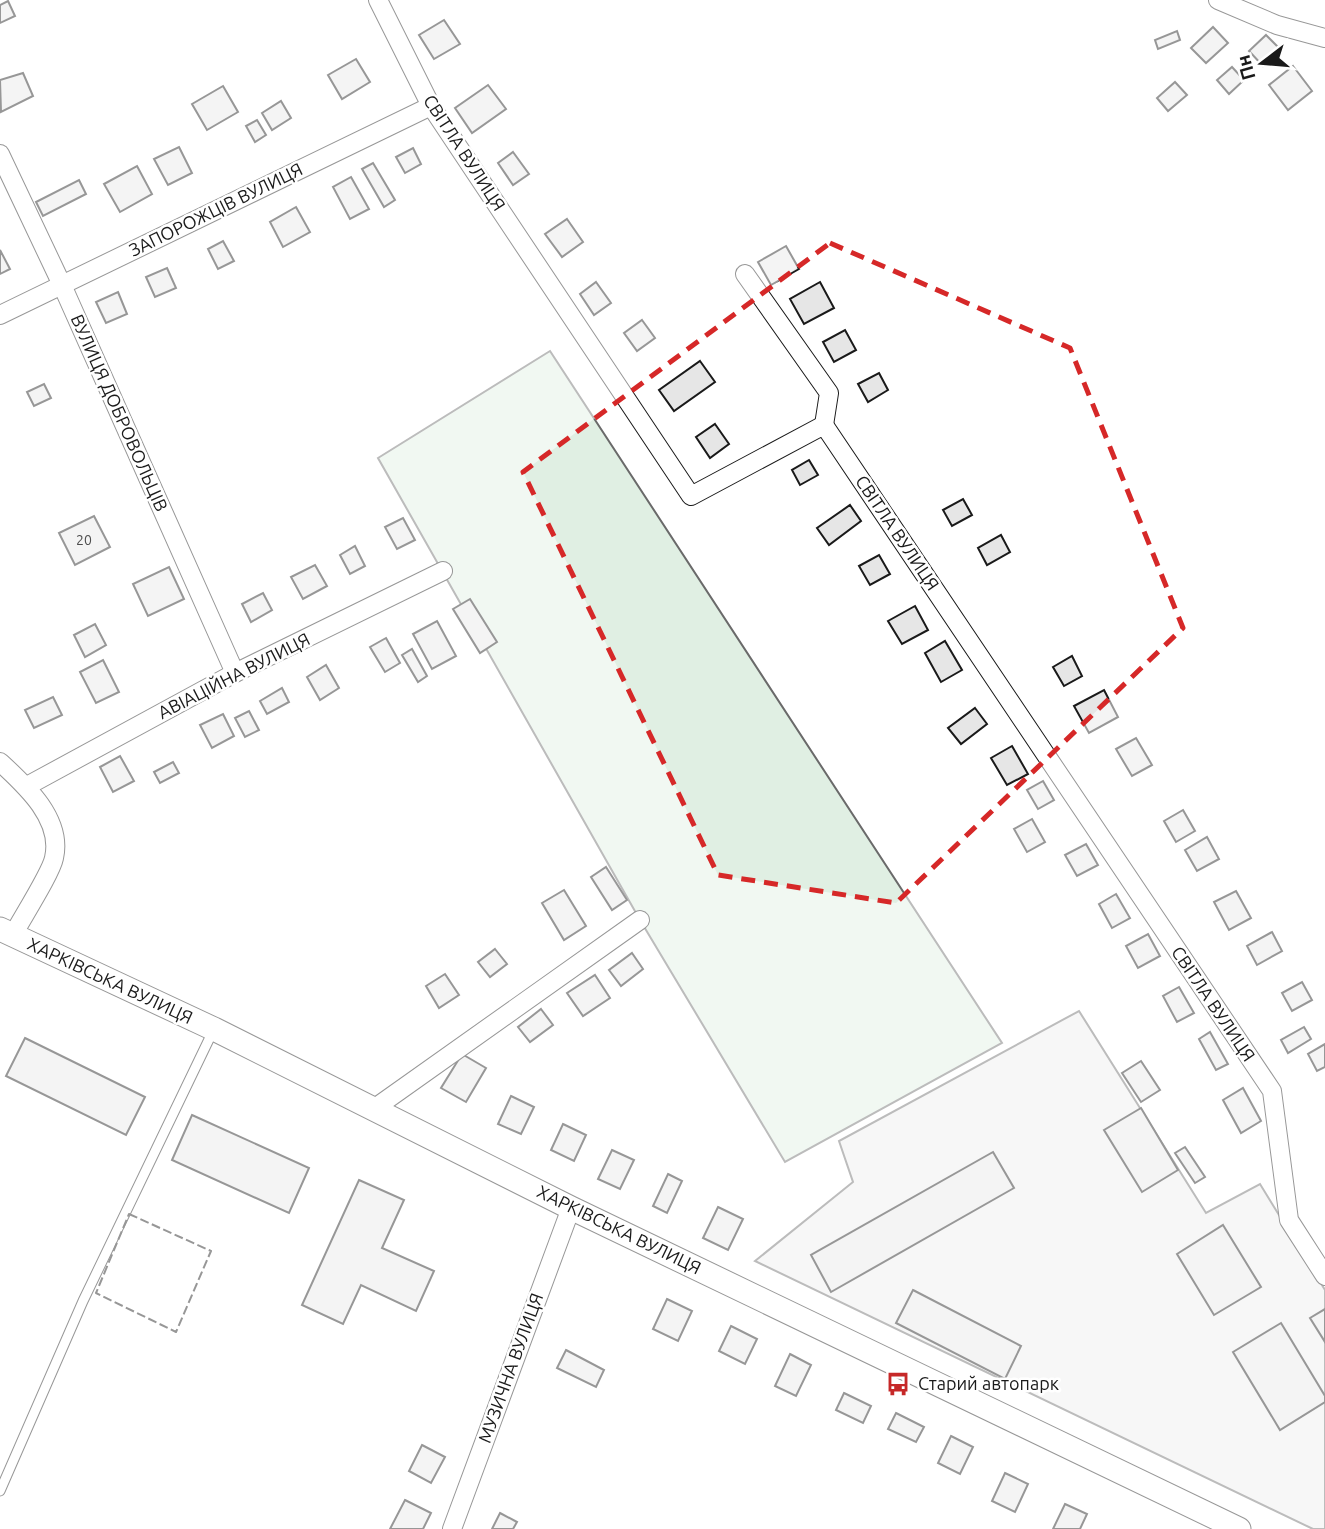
<svg xmlns="http://www.w3.org/2000/svg" width="1325" height="1529" font-family="Ubuntu,sans-serif">
	<style>
		.green { fill: #e0efe3; stroke: #6a6a6a; stroke-width: 2 }
		.parking { fill: #ededed; stroke: #6a6a6a; stroke-width: 2 }
		.building { fill: #e6e6e6; stroke: #1a1a1a; stroke-width: 2 }
		.lines { fill: none; stroke-linecap: round; stroke-linejoin: round }
		.service-casing { stroke: #1a1a1a; stroke-width: 11 }
		.minor-casing { stroke: #1a1a1a; stroke-width: 20 }
		.tertiary-casing { stroke: #1a1a1a; stroke-width: 25 }
		.service { stroke: #fff; stroke-width: 9 }
		.minor { stroke: #fff; stroke-width: 18 }
		.tertiary { stroke: #fff; stroke-width: 23 }
		.fence { stroke: #1a1a1a; stroke-width: 2; stroke-dasharray: 9 3.5; stroke-linecap: butt }
		.marked { fill: none; stroke: #d62828; stroke-width: 5; stroke-dasharray: 14 9; stroke-linejoin: round }
		.labels { text-anchor: middle; stroke-width: 5; stroke-linejoin: round; paint-order: stroke }
		.number-label { font-size: 14px; fill: #4d4d4d }
		.street-label { font-size: 18px; fill: #1a1a1a; stroke: #fff }
		.poi-label { font-size: 18px; fill: #1a1a1a; stroke: #fff; text-anchor: start }
	</style>
	<rect width="100%" height="100%" fill="#fff"/>
	<!-- green -->
	<path class="green" d="M550 351 1002 1043 785 1162 640 920 378 458Z"/>
	<!-- parking -->
	<path class="parking" d="M1079 1011 1206 1213 1260 1184 1325 1290V1529H1313L755 1261 853 1182 839 1141Z"/>
	<!-- building -->
	<g class="building">
		<path d="M8 1 15 16 0 23V5Z"/>
		<path d="M444 20 460 44 434 59 419 35Z"/>
		<path d="M1213 27 1228 43 1206 63 1191 48Z"/>
		<path d="M1177 31 1180 40 1158 49 1155 40Z"/>
		<path d="M1266 35 1280 49 1263 66 1249 51Z"/>
		<path d="M356 59 370 82 342 99 328 75Z"/>
		<path d="M1293 66 1312 91 1288 110 1269 85Z"/>
		<path d="M1232 67 1244 80 1229 94 1217 80Z"/>
		<path d="M23 73 33 96 1 112 0 80Z"/>
		<path d="M1175 82 1187 95 1168 111 1157 98Z"/>
		<path d="M488 85 506 109 472 133 455 108Z"/>
		<path d="M223 86 238 112 207 130 192 104Z"/>
		<path d="M281 101 291 118 272 130 262 113Z"/>
		<path d="M257 120 266 135 255 142 246 126Z"/>
		<path d="M179 147 192 173 168 185 154 159Z"/>
		<path d="M413 148 421 164 405 173 396 157Z"/>
		<path d="M513 152 529 174 513 185 498 163Z"/>
		<path d="M373 163 395 200 384 207 362 169Z"/>
		<path d="M137 166 152 194 120 212 104 184Z"/>
		<path d="M351 177 369 209 350 219 333 187Z"/>
		<path d="M79 180 86 194 43 216 36 202Z"/>
		<path d="M296 207 310 232 283 247 270 222Z"/>
		<path d="M567 219 583 242 562 257 545 234Z"/>
		<path d="M223 241 234 261 218 269 208 249Z"/>
		<path d="M786 246 799 269 771 285 758 262Z"/>
		<path d="M0 250 10 269 0 274Z"/>
		<path d="M167 268 176 288 155 297 146 277Z"/>
		<path d="M596 282 611 303 594 315 580 294Z"/>
		<path d="M820 282 834 308 804 324 790 299Z"/>
		<path d="M118 292 127 314 106 323 96 302Z"/>
		<path d="M642 320 655 338 637 351 624 333Z"/>
		<path d="M845 330 856 350 834 362 823 342Z"/>
		<path d="M700 361 715 382 674 411 659 390Z"/>
		<path d="M879 373 888 390 868 402 858 384Z"/>
		<path d="M44 384 51 398 34 406 27 392Z"/>
		<path d="M715 424 729 444 710 458 696 437Z"/>
		<path d="M809 460 818 475 800 485 792 470Z"/>
		<path d="M963 499 972 515 952 526 943 510Z"/>
		<path d="M850 505 861 521 829 545 817 528Z"/>
		<path d="M94 516 110 547 75 565 59 533Z"/>
		<path d="M403 518 415 540 397 549 385 527Z"/>
		<path d="M1001 535 1010 552 987 565 978 548Z"/>
		<path d="M355 546 365 566 350 574 340 555Z"/>
		<path d="M879 555 890 574 870 585 859 566Z"/>
		<path d="M315 565 327 586 303 599 291 577Z"/>
		<path d="M169 567 184 599 148 616 133 584Z"/>
		<path d="M263 593 272 610 251 622 242 604Z"/>
		<path d="M470 599 497 642 480 653 453 609Z"/>
		<path d="M915 606 928 630 902 644 888 621Z"/>
		<path d="M437 621 456 656 432 669 413 634Z"/>
		<path d="M95 624 106 645 85 657 74 635Z"/>
		<path d="M386 638 400 663 385 672 370 647Z"/>
		<path d="M945 641 962 670 941 682 925 653Z"/>
		<path d="M412 649 427 676 418 682 402 655Z"/>
		<path d="M1072 656 1082 676 1064 686 1053 667Z"/>
		<path d="M103 660 119 692 96 703 80 672Z"/>
		<path d="M326 665 339 688 320 700 307 677Z"/>
		<path d="M282 688 289 702 267 714 260 701Z"/>
		<path d="M1104 690 1118 717 1089 733 1074 706Z"/>
		<path d="M53 697 62 715 34 728 25 710Z"/>
		<path d="M975 708 987 724 961 744 948 728Z"/>
		<path d="M249 711 259 730 245 737 235 718Z"/>
		<path d="M223 714 234 736 212 748 200 725Z"/>
		<path d="M1136 738 1152 765 1132 776 1116 749Z"/>
		<path d="M1012 746 1028 774 1007 785 991 758Z"/>
		<path d="M120 756 134 781 113 792 100 767Z"/>
		<path d="M173 762 179 773 160 783 154 772Z"/>
		<path d="M1043 781 1054 800 1038 809 1027 790Z"/>
		<path d="M1183 810 1195 831 1176 842 1164 821Z"/>
		<path d="M1032 819 1045 842 1027 852 1014 829Z"/>
		<path d="M1207 837 1219 859 1197 871 1185 850Z"/>
		<path d="M1086 844 1098 865 1077 876 1065 855Z"/>
		<path d="M606 867 627 900 612 910 591 877Z"/>
		<path d="M564 890 586 926 564 940 542 903Z"/>
		<path d="M1236 891 1251 918 1229 930 1214 902Z"/>
		<path d="M1116 894 1130 918 1112 928 1099 904Z"/>
		<path d="M1272 932 1282 951 1257 965 1247 946Z"/>
		<path d="M1148 934 1160 956 1138 968 1126 946Z"/>
		<path d="M495 949 507 964 490 977 478 962Z"/>
		<path d="M632 953 643 969 621 986 609 970Z"/>
		<path d="M445 974 459 995 439 1008 426 986Z"/>
		<path d="M595 975 610 998 583 1016 567 993Z"/>
		<path d="M1302 982 1312 1000 1292 1011 1282 993Z"/>
		<path d="M1179 987 1194 1013 1177 1022 1163 996Z"/>
		<path d="M541 1009 553 1025 530 1042 518 1027Z"/>
		<path d="M1304 1027 1311 1039 1288 1053 1281 1040Z"/>
		<path d="M1210 1032 1228 1064 1216 1070 1199 1039Z"/>
		<path d="M25 1038 145 1097 126 1135 6 1076Z"/>
		<path d="M1325 1044V1067L1317 1071 1308 1054Z"/>
		<path d="M462 1054 486 1068 466 1102 441 1088Z"/>
		<path d="M1141 1061 1160 1090 1141 1102 1122 1073Z"/>
		<path d="M1243 1088 1261 1121 1241 1133 1223 1100Z"/>
		<path d="M511 1096 534 1107 521 1134 498 1124Z"/>
		<path d="M1141 1108 1178 1170 1142 1192 1104 1130Z"/>
		<path d="M192 1115 309 1168 289 1213 172 1160Z"/>
		<path d="M563 1124 586 1135 574 1161 551 1150Z"/>
		<path d="M1185 1147 1205 1177 1195 1183 1175 1153Z"/>
		<path d="M612 1150 634 1160 620 1189 598 1179Z"/>
		<path d="M993 1152 1014 1188 831 1292 811 1255Z"/>
		<path d="M668 1174 682 1181 667 1213 653 1206Z"/>
		<path d="M359 1180 404 1200 382 1248 434 1271 416 1311 361 1285 343 1324 302 1305Z"/>
		<path d="M718 1207 743 1219 728 1250 703 1238Z"/>
		<path d="M1223 1225 1261 1287 1214 1315 1177 1254Z"/>
		<path d="M913 1290 1021 1346 1005 1379 896 1323Z"/>
		<path d="M667 1299 692 1311 678 1341 653 1329Z"/>
		<path d="M1325 1309V1342L1310 1318Z"/>
		<path d="M1281 1323 1325 1396V1402L1280 1430 1233 1352Z"/>
		<path d="M731 1326 757 1339 745 1364 719 1351Z"/>
		<path d="M566 1350 604 1370 596 1387 557 1368Z"/>
		<path d="M790 1354 811 1365 796 1396 775 1386Z"/>
		<path d="M844 1393 871 1406 863 1423 836 1410Z"/>
		<path d="M896 1413 924 1427 916 1442 888 1429Z"/>
		<path d="M951 1436 973 1447 960 1474 938 1463Z"/>
		<path d="M422 1445 445 1457 431 1483 409 1471Z"/>
		<path d="M1005 1473 1028 1484 1015 1512 992 1501Z"/>
		<path d="M405 1500 431 1513 423 1529H390Z"/>
		<path d="M1065 1504 1087 1514 1080 1529H1053Z"/>
		<path d="M500 1513 517 1522 513 1529H492Z"/>
	</g>
	<g class="lines">
		<!-- service casing -->
		<g class="service-casing">
			<path id="service" d="M0 1491 83 1301 213 1031"/>
		</g>
		<!-- minor casing -->
		<g class="minor-casing">
			<g id="minor">
				<path d="M378 0 431 106 691 496 824 425 1272 1091 1289 1220 1325 1276"/>
				<path d="M1218 0 1277 25 1325 38"/>
				<path d="M0 154 62 285 235 673"/>
				<path d="M745 274 829 393 824 425"/>
				<path d="M0 315 431 106"/>
				<path d="M0 762C25 785 63 819 54 858 51 873 22 918 13 935"/>
				<path d="M27 786 235 673 443 571"/>
				<path d="M375 1108 640 920"/>
				<path d="M452 1529 571 1208"/>
			</g>
		</g>
		<!-- tertiary casing -->
		<g class="tertiary-casing">
			<path id="tertiary" d="M0 929 214 1029 571 1208 1239 1529"/>
		</g>
		<!-- service -->
		<use href="#service" class="service"/>
		<!-- minor -->
		<use href="#minor" class="minor"/>
		<!-- tertiary -->
		<use href="#tertiary" class="tertiary"/>
		<!-- fence -->
		<path class="fence" d="M129 1214 211 1251 176 1332 96 1293Z"/>
	</g>
	<!-- marked area -->
	<path d="M0 0H1325V1529H0ZM830 243 1070 348 1183 628 896 903 718 875 523 472Z" fill="#fff" fill-opacity=".55" fill-rule="evenodd"/>
	<path class="marked" d="M830 243 1070 348 1183 628 896 903 718 875 523 472Z"/>
	<!-- icons -->
	<defs>
		<g id="bus-bare" transform="scale(1.89)"><path d="M-5-6H5V4H4V6H2V4H-2V6H-4V4H-5ZM-3.5-4V0h7V-4ZM-3.5 1.2v1.5H-2V1.2ZM2 1.2v1.5H3.5V1.2Z" fill="#c62828" stroke="#fff" stroke-width="2.5" paint-order="stroke"/></g>
	</defs>
	<g fill-rule="evenodd">
		<use href="#bus-bare" x="898" y="1384"/>
	</g>
	<g class="labels">
		<!-- number labels -->
		<g class="number-label">
			<text x="84" y="545">20</text>
		</g>
		<!-- street labels -->
		<g class="street-label">
			<text transform="translate(464 153) rotate(57)" y="6">СВІТЛА ВУЛИЦЯ</text>
			<text transform="translate(216 210) rotate(-26)" y="6">ЗАПОРОЖЦІВ ВУЛИЦЯ</text>
			<text transform="translate(119 413) rotate(66)" y="6">ВУЛИЦЯ ДОБРОВОЛЬЦІВ</text>
			<text transform="translate(897 533) rotate(56)" y="6">СВІТЛА ВУЛИЦЯ</text>
			<text transform="translate(234 676) rotate(-27)" y="6">АВІАЦІЙНА ВУЛИЦЯ</text>
			<text transform="translate(110 981) rotate(25)" y="6">ХАРКІВСЬКА ВУЛИЦЯ</text>
			<text transform="translate(1213 1004) rotate(56)" y="6">СВІТЛА ВУЛИЦЯ</text>
			<text transform="translate(619 1230) rotate(26)" y="6">ХАРКІВСЬКА ВУЛИЦЯ</text>
			<text transform="translate(511 1368) rotate(-70)" y="6">МУЗИЧНА ВУЛИЦЯ</text>
		</g>
		<!-- poi labels -->
		<g class="poi-label">
			<text x="918" y="1390">Старий автопарк</text>
		</g>
	</g>
	<!-- north arrow -->
	<g transform="translate(1262 63) rotate(254)" stroke="#ffffff" stroke-width="5" paint-order="stroke">
	<path d="M0-5L12 26L0 18L-12 26Z" fill="#1a1a1a"/>
	<text y="-10" font-size="19" font-weight="bold" text-anchor="middle" fill="#1a1a1a">Пн</text>
	</g>
</svg>
